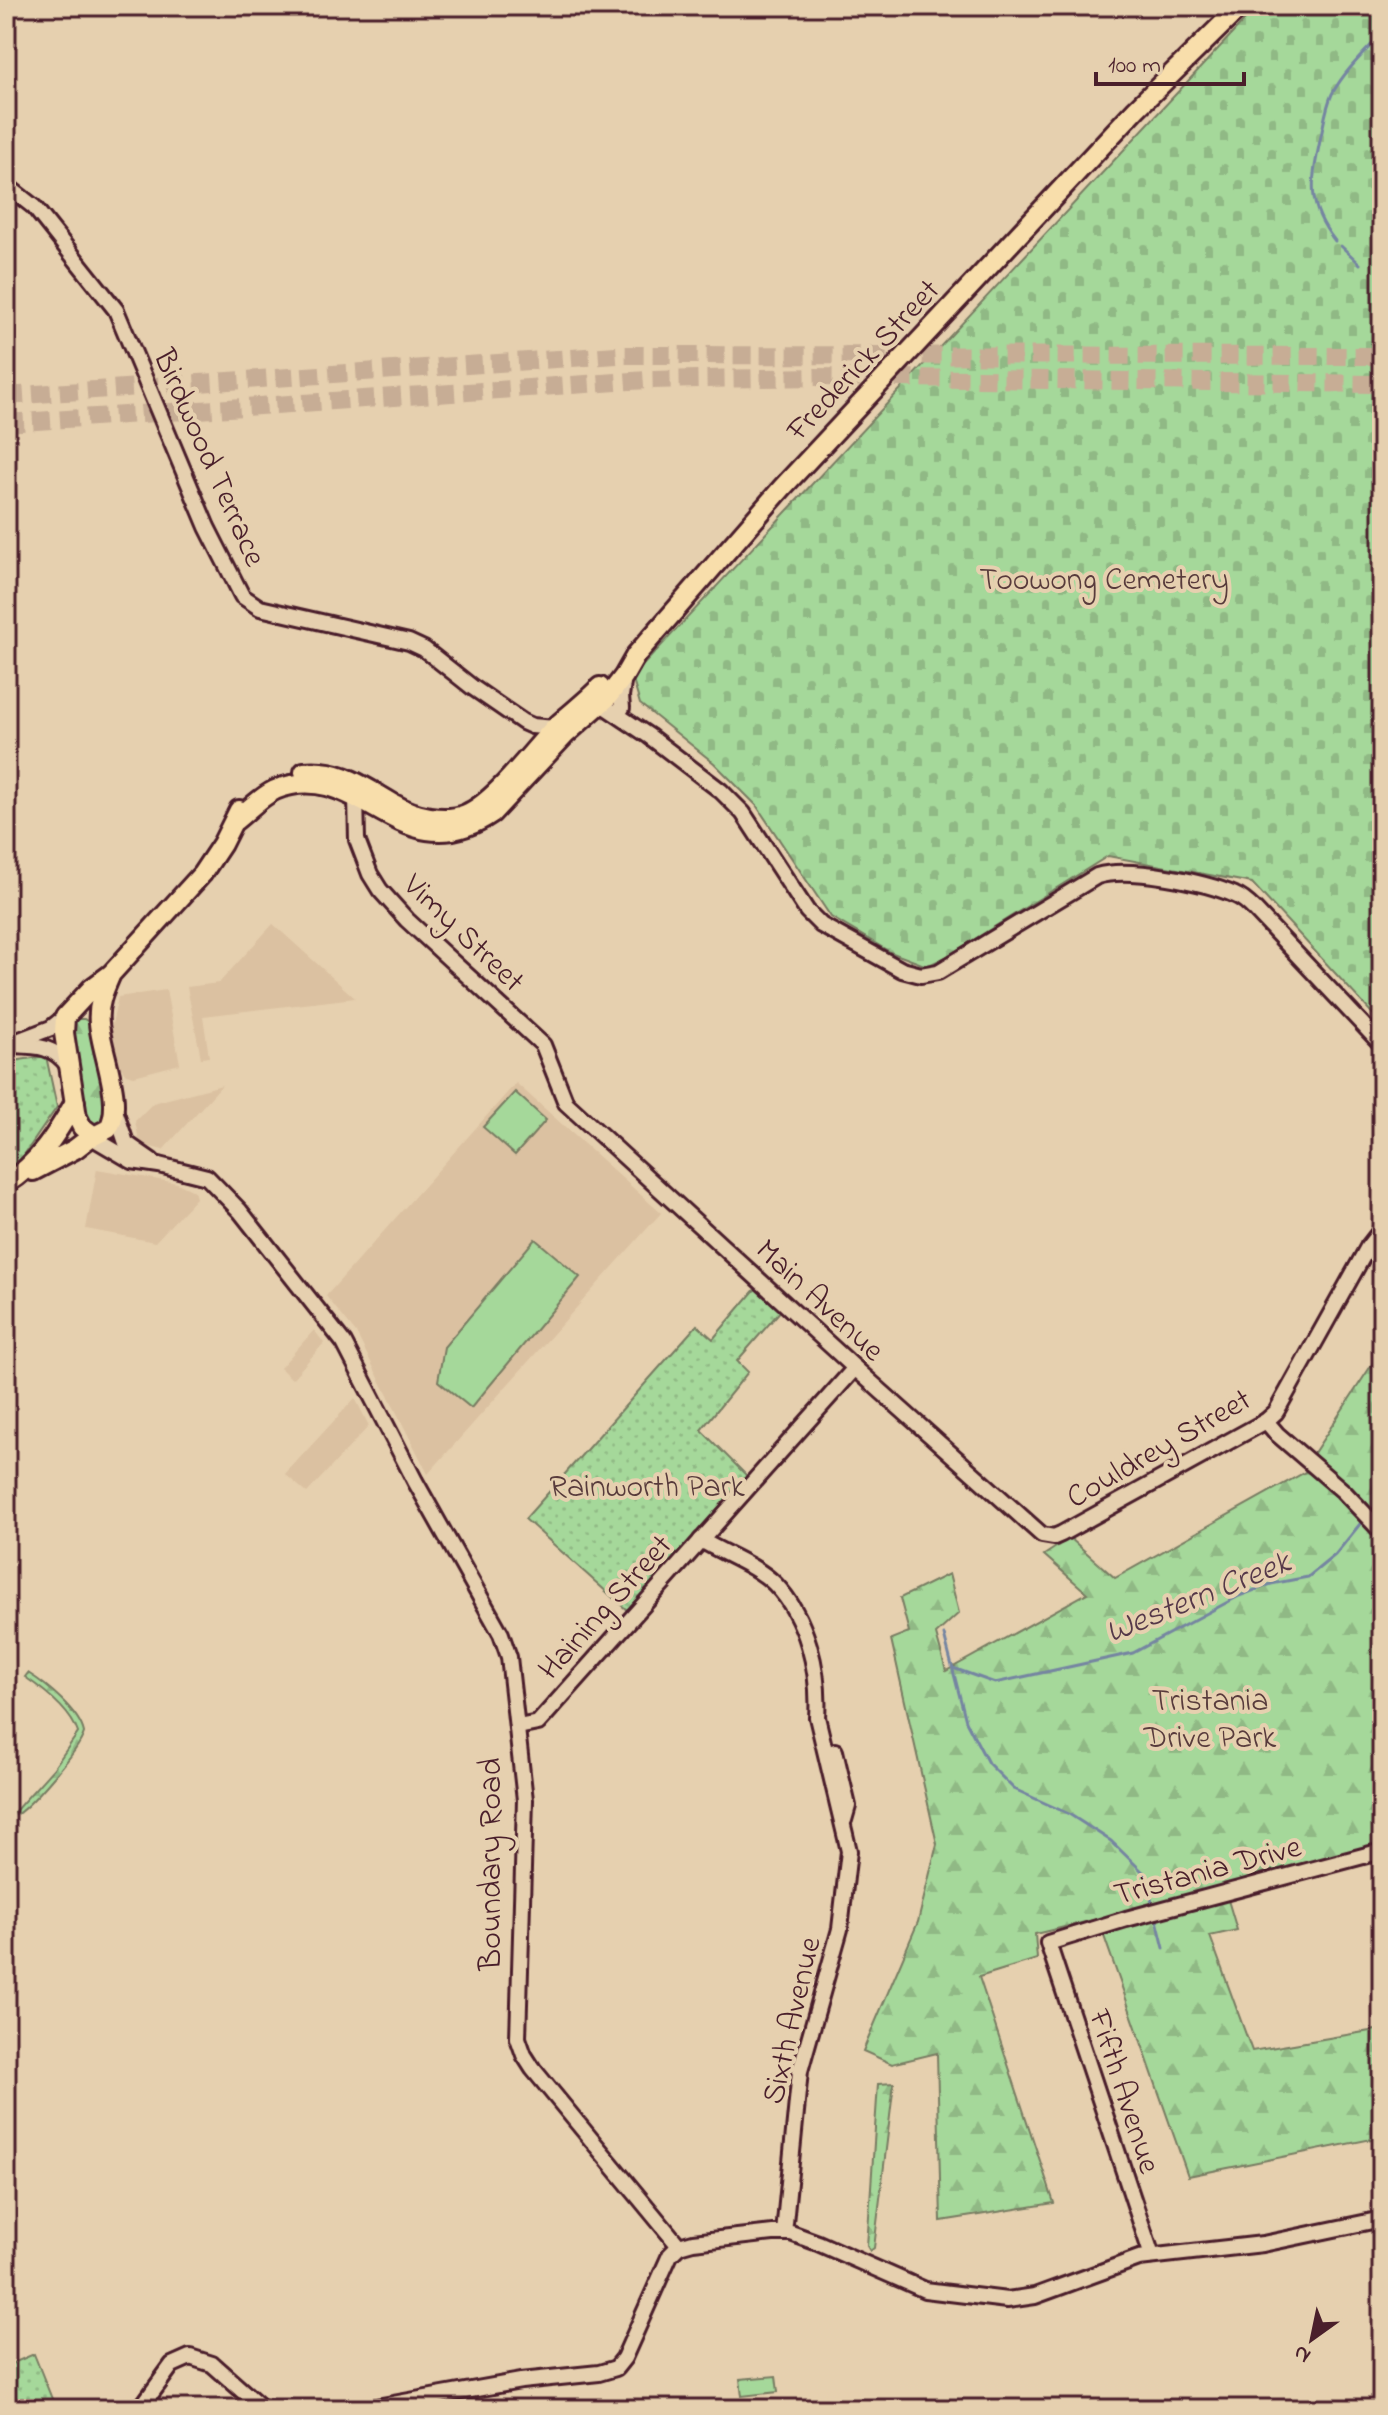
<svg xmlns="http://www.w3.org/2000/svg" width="1388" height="2415" font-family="'Indie Flower',sans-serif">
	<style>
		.built { fill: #dbc1a1 }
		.grass { fill: url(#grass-dots); stroke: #787c62; stroke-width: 2 }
		.forest { fill: url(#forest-firs); stroke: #787c62; stroke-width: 2 }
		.cemetery { fill: url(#cemetery-stones); stroke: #787c62; stroke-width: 2 }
		.pitch { fill: #a5d89a; stroke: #787c62; stroke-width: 2 }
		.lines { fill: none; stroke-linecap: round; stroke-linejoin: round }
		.stream { stroke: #7585a1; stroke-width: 3 }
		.highway-tunnel { stroke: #c7ad95; stroke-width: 18; stroke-dasharray: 18 9; stroke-linecap: butt }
		.secondary-casing { stroke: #4a1f2b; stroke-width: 20 }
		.highway-casing { stroke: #4a1f2b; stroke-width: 24 }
		.secondary { stroke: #e6d0af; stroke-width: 14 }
		.highway { stroke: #f8deab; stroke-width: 18 }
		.labels { text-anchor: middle; stroke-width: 8; stroke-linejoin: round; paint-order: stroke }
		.street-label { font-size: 32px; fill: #4a1f2b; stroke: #e6d0af }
		.park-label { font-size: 32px; fill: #583b3c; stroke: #e6d0af }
		.water-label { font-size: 34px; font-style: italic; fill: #553849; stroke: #e6d0af }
	</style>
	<defs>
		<pattern id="grass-dots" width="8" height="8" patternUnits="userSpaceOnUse" patternTransform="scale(2)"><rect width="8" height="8" fill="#a5d89a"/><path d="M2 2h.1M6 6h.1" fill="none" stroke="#90b985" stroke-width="1.8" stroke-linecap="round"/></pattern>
		<pattern id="forest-firs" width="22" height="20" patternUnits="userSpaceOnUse" patternTransform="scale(2)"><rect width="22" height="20" fill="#a5d89a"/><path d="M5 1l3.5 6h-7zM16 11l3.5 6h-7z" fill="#90b985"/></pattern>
		<pattern id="cemetery-stones" width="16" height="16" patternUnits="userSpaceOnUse" patternTransform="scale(2)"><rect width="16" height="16" fill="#a5d89a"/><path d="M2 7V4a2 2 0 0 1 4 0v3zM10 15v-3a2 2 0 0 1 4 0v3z" fill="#90b985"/></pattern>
	</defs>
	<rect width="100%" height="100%" fill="#e6d0af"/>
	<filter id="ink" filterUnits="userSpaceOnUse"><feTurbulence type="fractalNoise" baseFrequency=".0125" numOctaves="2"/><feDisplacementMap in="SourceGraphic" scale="16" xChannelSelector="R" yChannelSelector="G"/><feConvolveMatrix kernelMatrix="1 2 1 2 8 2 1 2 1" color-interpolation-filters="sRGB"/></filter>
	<g filter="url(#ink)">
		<!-- built -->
		<g class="built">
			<path d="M273 924 355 998 203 1016 209 1057 201 1058 187 987 219 983Z"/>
			<path d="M166 990 180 1064 134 1076 126 1074 120 1067 111 1029 118 997Z"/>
			<path d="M516 1083 661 1213 428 1474 356 1333 326 1296Z"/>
			<path d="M222 1085 163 1150 143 1145 139 1140 135 1121 153 1103Z"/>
			<path d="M97 1169 177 1183 194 1191 196 1198 155 1242 86 1229Z"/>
			<path d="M314 1330 324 1343 292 1379 280 1368Z"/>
			<path d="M355 1398 369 1426 307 1493 285 1474Z"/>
		</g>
		<!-- grass -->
		<g class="grass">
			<path d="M46 1056 57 1107 17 1165 6 1171V1062Z"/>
			<path d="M757 1287 782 1309 737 1361 748 1372 701 1430 747 1476 628 1611 525 1519 697 1325 713 1339Z"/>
			<path d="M34 2354 56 2409H6V2366Z"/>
		</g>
		<!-- forest -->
		<g class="forest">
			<path d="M78 1019H84L92 1024 110 1114 102 1128 87 1125 70 1025Z"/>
			<path d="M1382 1349V1846L1225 1890 1237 1930 1210 1936 1252 2051 1382 2029V2137L1188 2176 1098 1919 1035 1934 1037 1959 979 1977 1054 2203 941 2221 937 2053 892 2064 863 2051 918 1922 937 1844 891 1639 909 1632 900 1598 949 1574 959 1613 936 1634 946 1671 1087 1593 1044 1555 1070 1538 1115 1578 1305 1472 1312 1456Z"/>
			<path d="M28 1673C46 1684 80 1712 84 1733 79 1751 31 1805 16 1815L15 1811 53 1769 78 1733C71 1711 44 1690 25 1677Z"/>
			<path d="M894 2083 874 2248 870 2251 867 2246 878 2084Z"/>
		</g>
		<!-- cemetery -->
		<path class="cemetery" d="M1258 6H1382V1024L1252 883 1108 856 946 957 927 966 890 952 831 917 756 805 714 763 640 704 632 677Z"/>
		<!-- pitch -->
		<g class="pitch">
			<path d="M515 1092 546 1120 515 1155 483 1127Z"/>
			<path d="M535 1239 580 1277 471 1408 438 1381 444 1347Z"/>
			<path d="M776 2376 778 2392 742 2396 740 2379Z"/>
		</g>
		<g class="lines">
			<!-- stream -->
			<g class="stream">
				<path d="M1335 241C1305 203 1312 180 1321 136 1324 123 1326 107 1332 94 1344 72 1362 55 1379 37"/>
				<path d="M1341 246 1360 264"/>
				<path d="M1369 1514 1382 1498"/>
				<path d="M944 1635 966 1721 988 1763 1014 1789 1069 1814 1111 1841 1146 1875 1152 1903"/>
				<path d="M953 1668 995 1683 1133 1653 1239 1596 1271 1584 1308 1577 1335 1555 1364 1519"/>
				<path d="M1157 1920 1164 1948"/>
			</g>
			<!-- highway-tunnel -->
			<g class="highway-tunnel">
				<path d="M6 396 617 355 1382 356"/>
				<path d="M6 423 646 380 815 377 1382 384"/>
			</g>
			<!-- secondary casing -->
			<g class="secondary-casing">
				<g id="secondary">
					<path d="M6 185 34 207 116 310 207 527 242 596 260 608 409 642 424 649 472 687 523 722 532 726 555 728"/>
					<path d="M601 704 649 736 721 791 743 813 807 911 821 925 902 970 921 975 938 972 1097 876C1128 866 1205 882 1235 895 1243 898 1249 904 1255 910L1382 1045"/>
					<path d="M622 708 621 696 624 677"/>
					<path d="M356 797 357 840 370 874 380 890 407 920 543 1045 566 1103 855 1368 1042 1535 1054 1537 1061 1534 1266 1421 1276 1412 1368 1247 1382 1229"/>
					<path d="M17 1041 51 1028 66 1016"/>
					<path d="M9 1045C33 1046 53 1044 68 1066"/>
					<path d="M116 1113 126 1143 152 1161"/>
					<path d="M96 1136 98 1141 132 1161 159 1165 207 1177 240 1211 344 1343 415 1481 501 1634 509 1657 525 1800 518 2038 524 2055 533 2069 679 2246"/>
					<path d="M1266 1421 1277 1434 1343 1491 1382 1532"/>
					<path d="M701 1540C724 1554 756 1565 775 1584 807 1617 820 1672 817 1717L849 1851 840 1929 800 2071 784 2233"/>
					<path d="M518 1727 538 1723 855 1368"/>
					<path d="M835 1751 848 1806 844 1820"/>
					<path d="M1152 2256 1048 1943 1126 1919 1382 1851"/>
					<path d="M140 2409 172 2365 190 2357 212 2364 263 2409"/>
					<path d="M365 2409 521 2381 599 2373 616 2368 624 2358 670 2255 679 2246 693 2242 773 2233H791L818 2243 925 2290 1007 2300 1035 2296 1139 2258 1263 2244 1382 2219"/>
				</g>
			</g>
			<!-- highway casing -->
			<g class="highway-casing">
				<g id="highway">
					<path d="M304 772C340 768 364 787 394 804 414 816 444 823 466 814 495 802 531 752 554 728 569 714 586 702 600 687"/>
					<path d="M236 820C249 810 260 797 275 790 360 755 401 875 492 813L565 735 607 698 624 676 636 655 782 488 1136 109 1241 6"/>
					<path d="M111 974C104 990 97 1005 99 1023 101 1052 125 1105 108 1129L94 1136 82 1127 77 1117 64 1033 65 1017 92 988 111 974 202 874 222 844 239 810"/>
					<path d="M33 1171 75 1149 92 1136"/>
					<path d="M6 1184C39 1163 56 1135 75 1102"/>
				</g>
			</g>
			<!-- secondary -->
			<use href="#secondary" class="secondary"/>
			<!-- highway -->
			<use href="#highway" class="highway"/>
		</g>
	</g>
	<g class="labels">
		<!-- street labels -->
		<g class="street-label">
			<text transform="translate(862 359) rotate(-47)" y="11">Frederick Street</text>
			<text transform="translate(211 457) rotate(66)" y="11">Birdwood Terrace</text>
			<text transform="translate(465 932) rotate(44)" y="11">Vimy Street</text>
			<text transform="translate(821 1299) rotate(43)" y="11">Main Avenue</text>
			<text transform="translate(1158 1447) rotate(-30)" y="11">Couldrey Street</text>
			<text transform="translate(604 1606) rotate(-48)" y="11">Haining Street</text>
			<text transform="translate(489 1864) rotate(-90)" y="11">Boundary Road</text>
			<text transform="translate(1207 1869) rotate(-15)" y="11">Tristania Drive</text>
			<text transform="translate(790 2020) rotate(-77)" y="11">Sixth Avenue</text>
			<text transform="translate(1126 2091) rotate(72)" y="11">Fifth Avenue</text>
		</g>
		<!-- park labels -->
		<g class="park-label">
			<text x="1104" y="589">Toowong Cemetery</text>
			<text x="647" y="1496">Rainworth Park</text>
			<text x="1210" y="1710">Tristania<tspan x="1210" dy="37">Drive Park</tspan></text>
		</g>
		<!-- water labels -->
		<g class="water-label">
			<text transform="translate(1197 1595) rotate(-22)" y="12">Western Creek</text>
		</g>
	</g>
	<!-- margin -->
	<rect width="1388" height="2415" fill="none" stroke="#e6d0af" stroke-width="32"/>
	<rect x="16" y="16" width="1356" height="2383" fill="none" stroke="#4a1f2b" stroke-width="3" filter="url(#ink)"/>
	<!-- north arrow -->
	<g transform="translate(1312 2339) rotate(213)" stroke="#e6d0af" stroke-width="6" paint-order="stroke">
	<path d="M0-6L14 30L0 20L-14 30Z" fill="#4a1f2b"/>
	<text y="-12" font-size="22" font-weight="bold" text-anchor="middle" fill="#4a1f2b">N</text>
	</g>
	<!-- scale -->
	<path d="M1096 72v12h148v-12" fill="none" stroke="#4a1f2b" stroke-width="4"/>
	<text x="1108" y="72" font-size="24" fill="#4a1f2b" stroke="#e6d0af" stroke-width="6" paint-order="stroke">100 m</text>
</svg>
